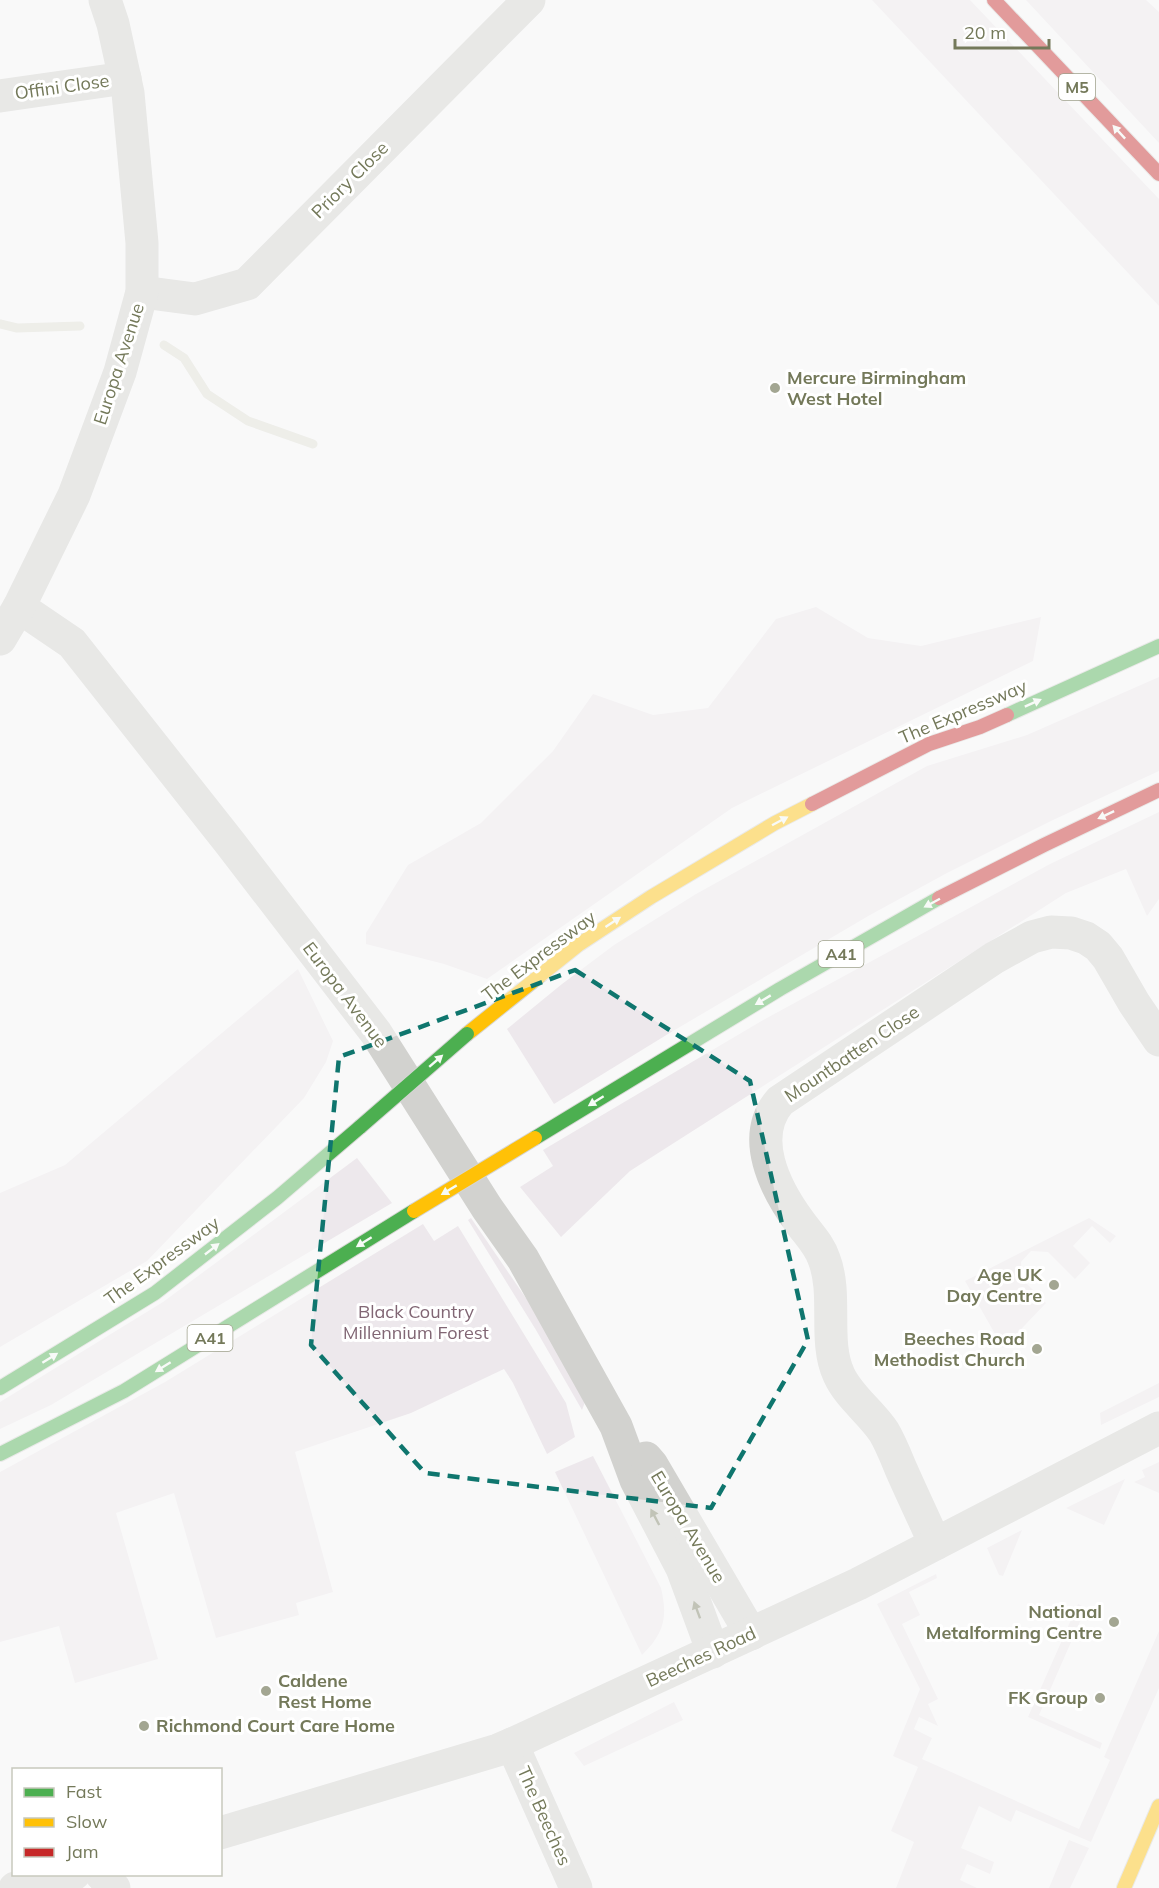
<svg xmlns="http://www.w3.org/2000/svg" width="1159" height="1888" font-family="Mulish,sans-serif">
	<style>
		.green { fill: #ede8ec }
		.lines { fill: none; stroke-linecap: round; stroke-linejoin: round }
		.stream { stroke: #dfdfd6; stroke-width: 9 }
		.fast-casing { stroke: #d7d7d4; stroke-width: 16 }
		.slow-casing { stroke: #d7d7d4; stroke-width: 16 }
		.jam-casing { stroke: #d7d7d4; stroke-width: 16 }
		.street { stroke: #d2d2cf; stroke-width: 33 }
		.fast { stroke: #4caf50; stroke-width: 14 }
		.slow { stroke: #ffc107; stroke-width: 14 }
		.jam { stroke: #c62828; stroke-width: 14 }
		.fast-bridge-casing { stroke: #d5d5d4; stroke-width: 16; stroke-linecap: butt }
		.slow-bridge-casing { stroke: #d5d5d4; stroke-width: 16; stroke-linecap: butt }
		.fast-bridge { stroke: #4caf50; stroke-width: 14 }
		.slow-bridge { stroke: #ffc107; stroke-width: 14 }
		.oneway { fill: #f6fbf6 }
		.oneway2 { fill: #7d8266 }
		.marked { fill: none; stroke: #0f766e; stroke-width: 4.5; stroke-dasharray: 12 8; stroke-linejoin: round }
		.poi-dot { fill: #a3a692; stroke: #fff; stroke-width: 2 }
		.labels { text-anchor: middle; stroke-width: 6; stroke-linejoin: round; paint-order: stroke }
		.shield { fill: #fff; stroke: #9ea18c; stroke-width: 1.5 }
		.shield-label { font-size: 16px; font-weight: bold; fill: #74795a }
		.street-label { font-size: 18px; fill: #74795a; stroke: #fff }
		.poi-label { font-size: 18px; font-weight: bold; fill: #74795a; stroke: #fff; text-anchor: end }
		.park-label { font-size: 18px; fill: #816674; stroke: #fff }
	</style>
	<rect width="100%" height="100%" fill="#f9f9f9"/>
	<!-- green -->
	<g class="green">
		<path d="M872 0H970L1159 199V306Z"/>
		<path d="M1026 0H1146L1159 12V143Z"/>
		<path d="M816 607 868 638 921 646 1041 617 1033 661 732 808 487 979 444 964 366 944V933L408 865 481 823 553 751 593 694 653 715 708 708 776 619Z"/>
		<path d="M1159 677V771L1053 820 947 873 870 915 668 1034 554 1104 507 1029 562 984 614 945 696 894 927 766 1027 735Z"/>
		<path d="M1159 812V899L1147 916 1126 869 1066 893 630 1171 561 1237 520 1187 553 1166 543 1150 765 1019 1050 864Z"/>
		<path d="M298 969 333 1041 326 1062 304 1098 147 1261 0 1347V1193L65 1165Z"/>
		<path d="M357 1158 392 1203 51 1405 0 1429V1402L163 1302Z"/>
		<path d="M471 1218 532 1307 585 1402 582 1410 536 1330 468 1220Z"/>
		<path d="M1089 1218 1116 1236 1110 1243 1092 1226 1073 1246 1090 1263 1075 1279 1048 1252 1031 1251 1021 1262 1022 1279 1046 1303 1003 1348 965 1281Z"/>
		<path d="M423 1224 434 1241 458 1226 566 1403 575 1437 547 1454 513 1383 504 1369 411 1413 295 1452 333 1592 296 1603 299 1615 216 1638 174 1493 116 1513 158 1659 75 1683 59 1626 0 1642V1472L165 1382Z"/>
		<path d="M1159 1383V1397L1101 1425 1100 1413Z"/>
		<path d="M593 1456 661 1588C668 1618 664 1633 642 1655L555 1472Z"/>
		<path d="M1159 1462V1493L1134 1482 1145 1477 1142 1470Z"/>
		<path d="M1125 1479 1104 1525 1066 1508Z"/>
		<path d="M1022 1530 1003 1576 999 1575 987 1548Z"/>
		<path d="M936 1574 937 1578 909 1592 920 1615 902 1624 938 1699 928 1704 938 1726 919 1717 914 1729 932 1738 922 1759 1079 1829 1110 1760 1104 1757 1159 1631V1688L1091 1842 1016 1810 1011 1822 979 1806 961 1848 994 1862 990 1874 967 1864 960 1880 977 1888H896L914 1842 891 1831 918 1767 893 1756 920 1689 877 1604Z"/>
		<path d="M1078 1604 1086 1608 1039 1715 1102 1743 1100 1749 1028 1717Z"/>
		<path d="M674 1702 683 1720 584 1766 574 1753Z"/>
		<path d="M1069 1840 1089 1848 1070 1888H1049Z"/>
	</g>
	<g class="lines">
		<!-- stream -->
		<g class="stream">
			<path d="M0 324 17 328 80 326"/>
			<path d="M164 345 184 358 207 394 248 421 313 444"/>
		</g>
		<!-- fast casing -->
		<g class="fast-casing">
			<g id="fast">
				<path d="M1007 715 1159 646"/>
				<path d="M535 1138 780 989 939 898"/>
				<path d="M0 1388 155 1293 277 1198 360 1127"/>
				<path d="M0 1454 124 1391 414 1211"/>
			</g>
		</g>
		<!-- slow casing -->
		<g class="slow-casing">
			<g id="slow">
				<path d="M467 1034 578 945 651 897 775 823 812 804"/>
				<path d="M1124 1888 1159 1806"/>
			</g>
		</g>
		<!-- jam casing -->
		<g class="jam-casing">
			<g id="jam">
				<path d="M994 0 1159 174"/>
				<path d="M812 804 929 744 980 727 1007 715"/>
				<path d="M939 898 1044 845 1159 790"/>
			</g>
		</g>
		<!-- street -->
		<g class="street">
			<path d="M0 96 125 78"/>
			<path d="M142 292 195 299 247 284 529 0"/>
			<path d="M19 607 72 643 230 843 376 1033 487 1208 523 1259 616 1426 636 1480 682 1568 713 1652"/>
			<path d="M0 639 19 607 74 495 120 372 142 292V243L128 93 113 24 105 0"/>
			<path d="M646 1458 652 1465 751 1634"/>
			<path d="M935 1544C924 1519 912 1494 901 1469 896 1457 891 1444 884 1432 871 1412 849 1397 839 1375 823 1341 838 1295 824 1259 819 1244 808 1234 799 1221 775 1188 749 1137 780 1101L994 958 1032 937 1051 932 1071 933 1086 938 1098 946 1108 958 1134 1003 1159 1040"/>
			<path d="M512 1744 576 1888"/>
			<path d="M220 1833 498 1750 512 1744 858 1584 1159 1428"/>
			<path d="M101 1874 114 1888"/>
			<path d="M15 1888 74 1874"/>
		</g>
		<!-- fast -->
		<use href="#fast" class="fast"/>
		<!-- slow -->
		<use href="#slow" class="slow"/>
		<!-- jam -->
		<use href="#jam" class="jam"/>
		<!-- fast-bridge casing -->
		<g class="fast-bridge-casing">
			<path id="fast-bridge" d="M360 1127 467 1034"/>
		</g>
		<!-- slow-bridge casing -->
		<g class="slow-bridge-casing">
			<path id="slow-bridge" d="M414 1211 535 1138"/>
		</g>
		<!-- fast-bridge -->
		<use href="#fast-bridge" class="fast-bridge"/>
		<!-- slow-bridge -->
		<use href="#slow-bridge" class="slow-bridge"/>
	</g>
	<!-- one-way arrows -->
	<defs><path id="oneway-solid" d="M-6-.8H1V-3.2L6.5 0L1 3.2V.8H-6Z" transform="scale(1.5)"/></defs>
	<g class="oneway">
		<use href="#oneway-solid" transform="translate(1119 132) rotate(-133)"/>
		<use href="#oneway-solid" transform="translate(1033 703) rotate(-24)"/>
		<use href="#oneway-solid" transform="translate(1106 815) rotate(155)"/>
		<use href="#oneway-solid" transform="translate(780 821) rotate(-28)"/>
		<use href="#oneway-solid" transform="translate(932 903) rotate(152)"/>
		<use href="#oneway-solid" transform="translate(613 922) rotate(-33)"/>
		<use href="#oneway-solid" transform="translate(763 1000) rotate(149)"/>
		<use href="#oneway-solid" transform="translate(436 1061) rotate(-41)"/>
		<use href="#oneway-solid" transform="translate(596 1101) rotate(148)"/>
		<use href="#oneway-solid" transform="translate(449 1190) rotate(149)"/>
		<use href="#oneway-solid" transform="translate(364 1242) rotate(148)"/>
		<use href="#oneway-solid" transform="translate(212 1249) rotate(-38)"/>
		<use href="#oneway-solid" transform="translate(50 1358) rotate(-32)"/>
		<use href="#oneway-solid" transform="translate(163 1367) rotate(148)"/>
	</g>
	<g class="oneway2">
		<use href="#oneway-solid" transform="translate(655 1517) rotate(-118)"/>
		<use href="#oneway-solid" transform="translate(697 1610) rotate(-110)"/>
	</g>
	<!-- marked area -->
	<path d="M0 0H1159V1888H0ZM575 970 750 1081 808 1340 711 1508 425 1473 311 1345 339 1057Z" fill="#f9f9f9" fill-opacity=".55" fill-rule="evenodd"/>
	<path class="marked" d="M575 970 750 1081 808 1340 711 1508 425 1473 311 1345 339 1057Z"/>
	<!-- markers -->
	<g class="poi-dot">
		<circle cx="775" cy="388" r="6"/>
		<circle cx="1054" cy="1285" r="6"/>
		<circle cx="1037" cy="1349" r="6"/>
		<circle cx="1114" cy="1622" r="6"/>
		<circle cx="266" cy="1691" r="6"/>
		<circle cx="1100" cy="1698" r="6"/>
		<circle cx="144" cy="1726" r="6"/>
	</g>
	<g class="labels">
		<!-- shield labels -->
		<g class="shield">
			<rect x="1059" y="74" width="36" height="26" rx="4.5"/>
			<rect x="818.5" y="941" width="45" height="26" rx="4.5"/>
			<rect x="187.5" y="1325" width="45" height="26" rx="4.5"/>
		</g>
		<g class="shield-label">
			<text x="1077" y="93">M5</text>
			<text x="841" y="960">A41</text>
			<text x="210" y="1344">A41</text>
		</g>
		<!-- street labels -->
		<g class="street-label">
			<text transform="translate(62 87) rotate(-8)" y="6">Offini Close</text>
			<text transform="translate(350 180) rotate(-45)" y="6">Priory Close</text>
			<text transform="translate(119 364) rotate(-72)" y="6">Europa Avenue</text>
			<text transform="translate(963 712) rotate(-23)" y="6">The Expressway</text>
			<text transform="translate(539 956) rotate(-37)" y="6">The Expressway</text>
			<text transform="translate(345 995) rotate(53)" y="6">Europa Avenue</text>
			<text transform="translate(852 1054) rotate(-34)" y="6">Mountbatten Close</text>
			<text transform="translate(162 1261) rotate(-36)" y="6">The Expressway</text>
			<text transform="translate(688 1527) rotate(59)" y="6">Europa Avenue</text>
			<text transform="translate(701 1657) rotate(-25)" y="6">Beeches Road</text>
			<text transform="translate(544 1816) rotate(66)" y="6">The Beeches</text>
		</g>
		<!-- poi labels -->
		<g class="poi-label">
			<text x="787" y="384" text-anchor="start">Mercure Birmingham<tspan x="787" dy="21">West Hotel</tspan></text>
			<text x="1042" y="1281">Age UK<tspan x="1042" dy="21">Day Centre</tspan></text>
			<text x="1025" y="1345">Beeches Road<tspan x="1025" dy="21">Methodist Church</tspan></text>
			<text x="1102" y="1618">National<tspan x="1102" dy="21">Metalforming Centre</tspan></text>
			<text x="278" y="1687" text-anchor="start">Caldene<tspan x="278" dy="21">Rest Home</tspan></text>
			<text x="1088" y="1704">FK Group</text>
			<text x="156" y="1732" text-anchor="start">Richmond Court Care Home</text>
		</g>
		<!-- park labels -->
		<g class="park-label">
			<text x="416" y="1318">Black Country<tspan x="416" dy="21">Millennium Forest</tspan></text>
		</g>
	</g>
	<!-- legend -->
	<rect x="12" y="1768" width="210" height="108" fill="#ffffff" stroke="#c7c9bd" stroke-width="1.5"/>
	<rect x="24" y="1788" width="30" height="9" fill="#4caf50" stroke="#c7c9bd" stroke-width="1.5"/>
	<text x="66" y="1798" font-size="18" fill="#74795a">Fast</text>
	<rect x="24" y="1818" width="30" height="9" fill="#ffc107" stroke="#c7c9bd" stroke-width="1.5"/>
	<text x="66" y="1828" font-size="18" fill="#74795a">Slow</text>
	<rect x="24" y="1848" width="30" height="9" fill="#c62828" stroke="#c7c9bd" stroke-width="1.5"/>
	<text x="66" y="1858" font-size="18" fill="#74795a">Jam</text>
	<!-- scale -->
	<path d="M955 39v9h94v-9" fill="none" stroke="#74795a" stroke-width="3"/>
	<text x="964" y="39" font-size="18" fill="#74795a" stroke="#ffffff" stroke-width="4.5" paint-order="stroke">20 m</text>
</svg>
